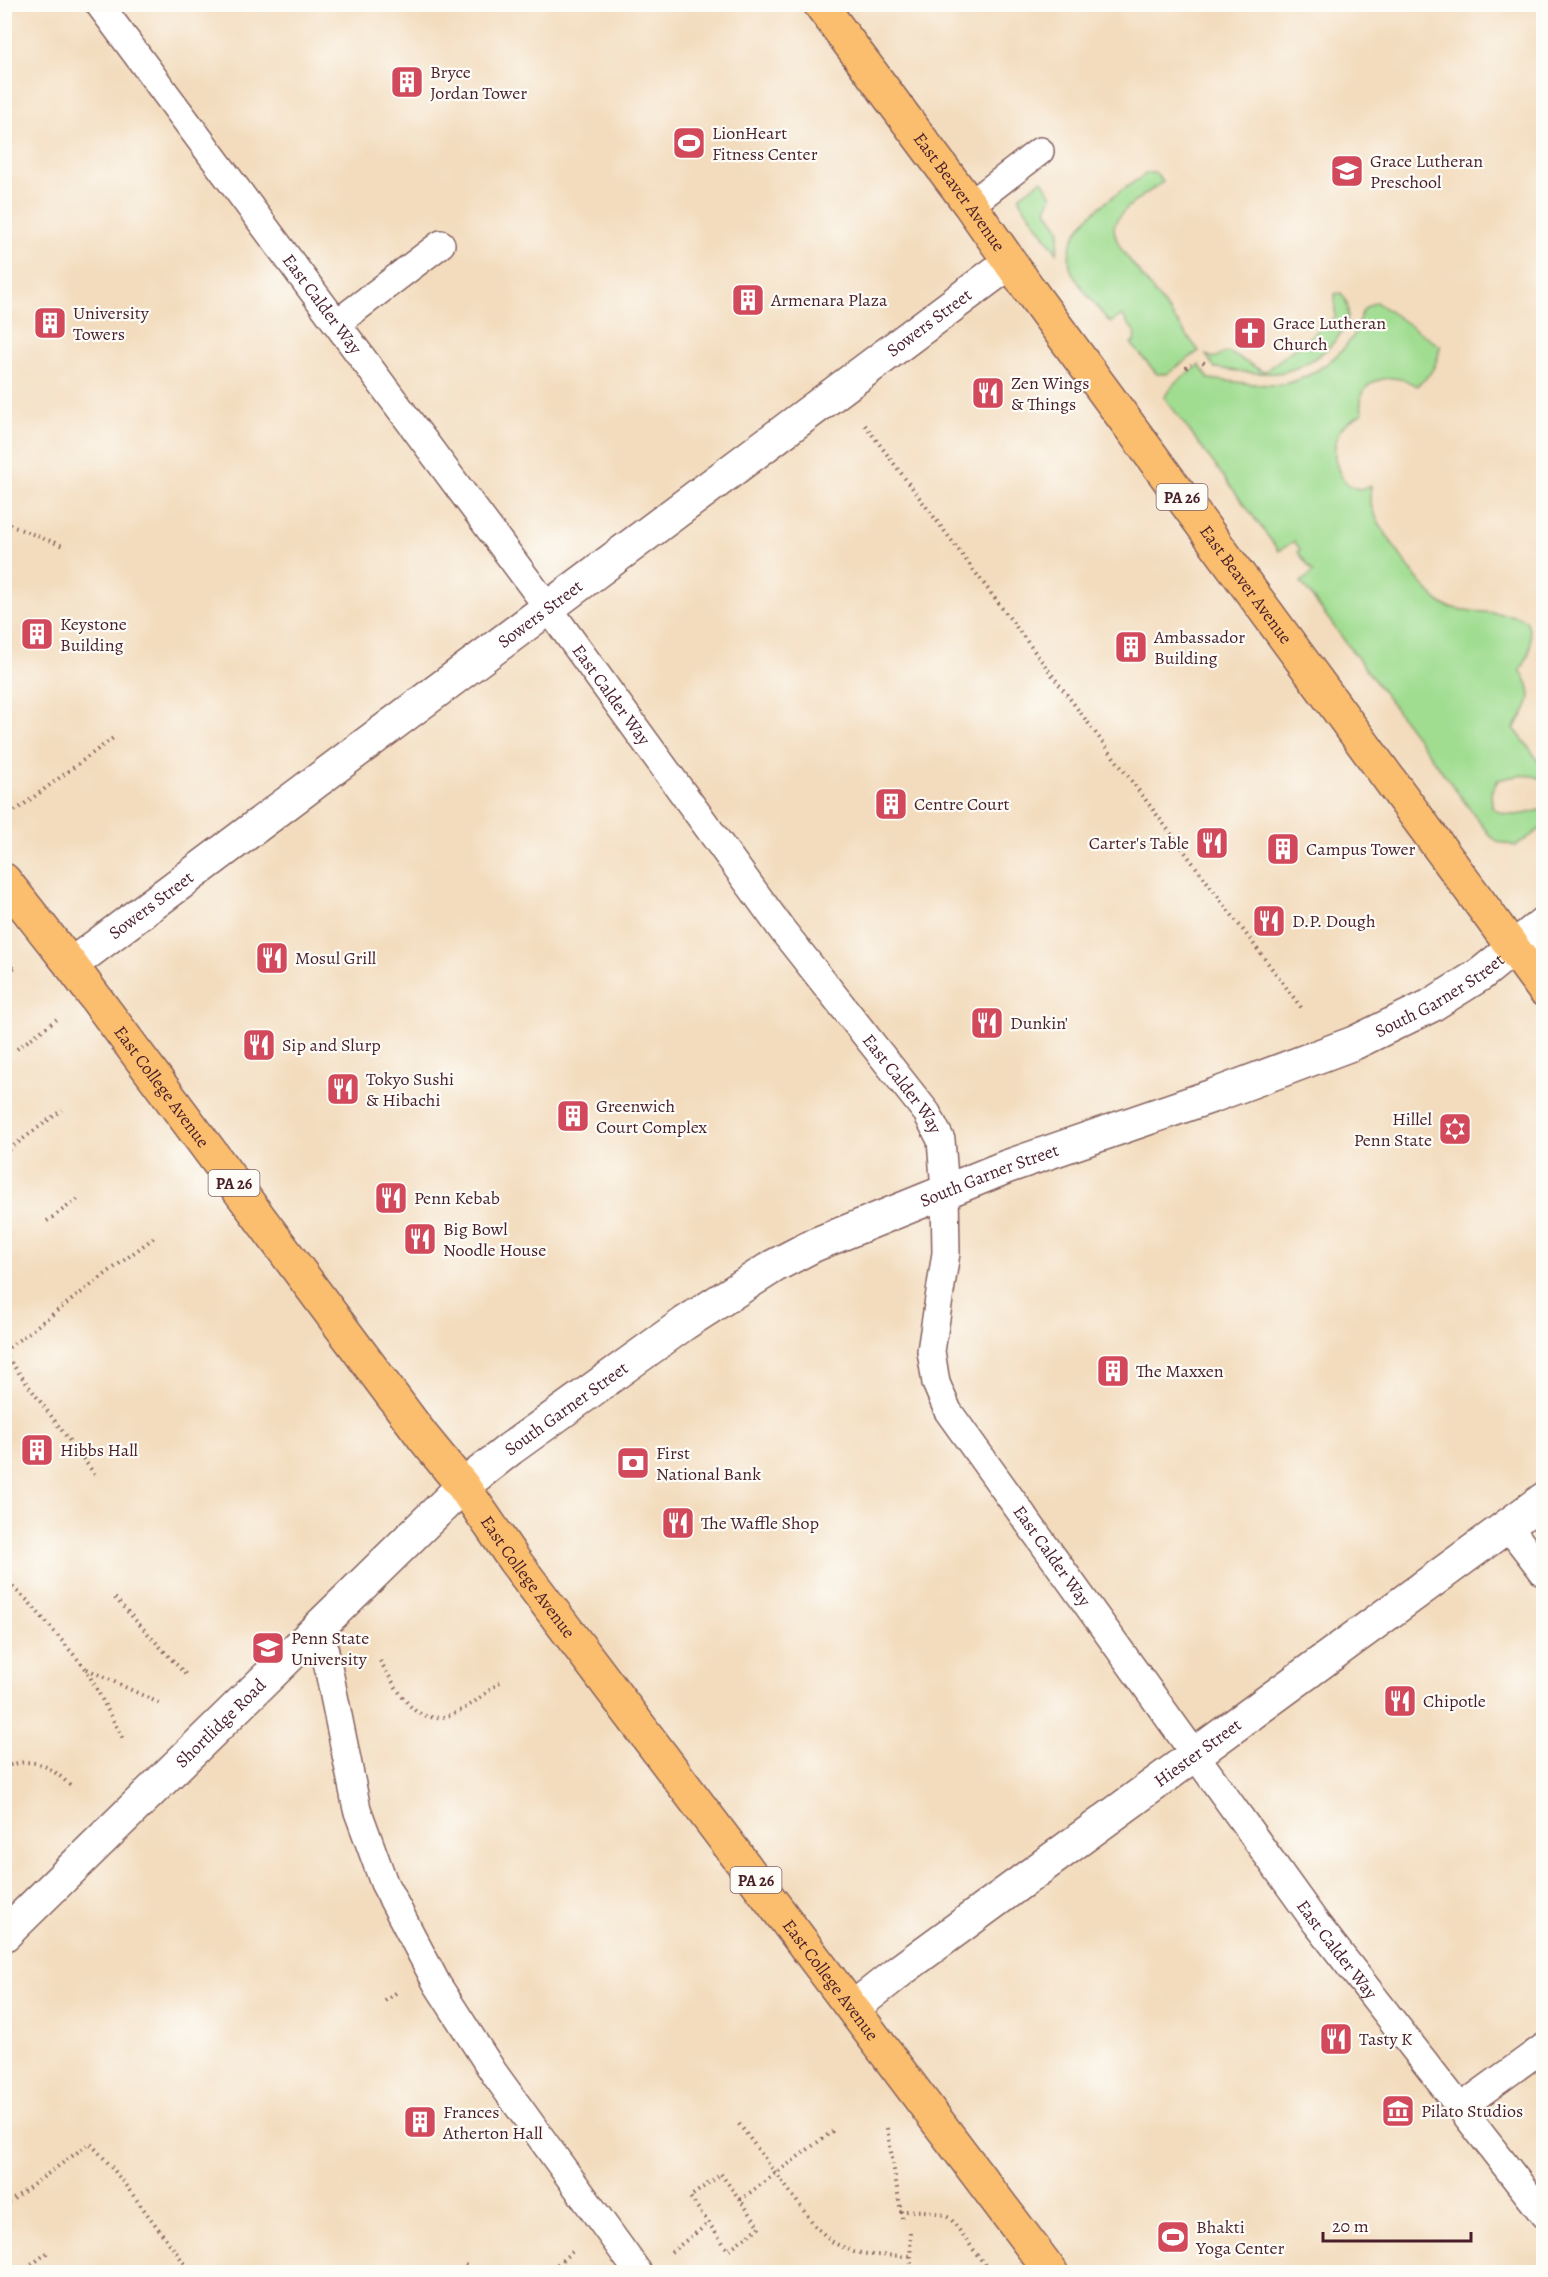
<svg xmlns="http://www.w3.org/2000/svg" width="1548" height="2277" font-family="Alegreya,serif">
	<style>
		.green { fill: #a0dd91; stroke: #757e5e; stroke-width: 1.5 }
		.lines { fill: none; stroke-linecap: round; stroke-linejoin: round }
		.service-casing { stroke: #85615e; stroke-width: 30 }
		.minor-casing { stroke: #85615e; stroke-width: 36 }
		.tertiary-casing { stroke: #85615e; stroke-width: 36 }
		.primary-casing { stroke: #85615e; stroke-width: 36 }
		.path { stroke: #85615e; stroke-width: 4; stroke-dasharray: 1.5 4.5; stroke-linecap: butt }
		.service { stroke: #fff; stroke-width: 27 }
		.minor { stroke: #fff; stroke-width: 33 }
		.tertiary { stroke: #fff; stroke-width: 33 }
		.primary { stroke: #fbbe6e; stroke-width: 33 }
		.labels { text-anchor: middle; stroke-width: 4.5; stroke-linejoin: round; paint-order: stroke }
		.shield { fill: #fdfcf7; stroke: #806168; stroke-width: 1.5 }
		.shield-label { font-size: 16px; font-weight: bold; fill: #4a1f2b }
		.poi-label { font-size: 18px; fill: #4a1f2b; stroke: #fdfcf7; text-anchor: start }
		.street-label { font-size: 18px; fill: #4a1f2b; stroke: #fdfcf7 }
	</style>
	<rect width="100%" height="100%" fill="#fdfcf7"/>
	<filter id="ink" filterUnits="userSpaceOnUse"><feTurbulence type="fractalNoise" baseFrequency=".0167" numOctaves="2"/><feDisplacementMap in="SourceGraphic" scale="12" xChannelSelector="R" yChannelSelector="G"/><feConvolveMatrix kernelMatrix="1 2 1 2 8 2 1 2 1" color-interpolation-filters="sRGB"/></filter>
	<filter id="wash" filterUnits="userSpaceOnUse"><feTurbulence type="fractalNoise" baseFrequency=".008" numOctaves="4" result="noise"/><feDisplacementMap in="SourceGraphic" scale="24" xChannelSelector="R" yChannelSelector="G"/><feGaussianBlur stdDeviation="1.35" result="paint"/><feColorMatrix in="noise" values="0 0 0 0 0 0 0 0 0 0 0 0 0 0 0 0 0 1.4 0 .05"/><feComposite in="paint" operator="in"/></filter>
	<g filter="url(#wash)">
		<rect width="100%" height="100%" fill="#f3dcbd"/>
		<!-- green -->
		<g class="green">
			<path d="M1147 173H1155L1163 182C1150 192 1115 211 1114 228 1114 236 1118 243 1122 250L1199 351 1167 374H1157L1134 347 1131 343 1135 341 1134 335 1136 334 1122 315 1110 323C1101 311 1075 282 1071 270 1058 225 1118 194 1147 173Z"/>
			<path d="M1042 180 1052 196 1046 209 1060 229 1057 253 1020 201V196Z"/>
			<path d="M1341 293C1369 328 1307 371 1276 373 1256 375 1234 370 1215 368L1206 355 1214 358 1228 352 1264 372 1335 317V294Z"/>
			<path d="M1376 302 1440 346C1438 363 1431 377 1416 386 1394 369 1351 380 1363 413 1354 419 1342 424 1338 434 1328 456 1342 500 1371 486 1370 492 1369 499 1371 505 1377 525 1426 596 1444 605 1468 615 1500 609 1526 620 1533 638 1532 655 1520 670 1537 694 1530 706 1514 728 1525 743 1543 761 1543 780 1531 772 1513 776 1498 780L1491 792 1492 807C1505 820 1527 814 1543 809V827L1516 846 1499 842 1490 836 1301 582 1313 572 1298 552 1300 549 1294 541 1279 551 1164 397 1175 383 1199 365 1209 379C1231 381 1253 385 1274 385 1303 384 1336 361 1352 338 1363 322 1354 311 1376 302Z"/>
		</g>
	</g>
	<g filter="url(#ink)">
		<g class="lines">
			<!-- service casing -->
			<g class="service-casing">
				<g id="service">
					<path id="s1" d="M99 4 549 609 783 931 927 1113 941 1140 945 1190 946 1253 931 1351 936 1383 948 1411 1316 1923 1544 2215"/>
					<path d="M970 205 1040 151"/>
					<path d="M337 323 441 244"/>
					<path d="M1507 1525 1544 1573"/>
					<path d="M320 1627 357 1809 384 1883 437 1984 494 2073 638 2272"/>
					<path d="M1460 2108 1544 2047"/>
				</g>
			</g>
			<!-- minor casing -->
			<g class="minor-casing">
				<g id="minor">
					<path id="s2" d="M71 965 1010 262"/>
					<path id="s3" d="M4 1935 463 1486"/>
					<path id="s4" d="M853 2008 901 1970 1544 1499"/>
				</g>
			</g>
			<!-- tertiary casing -->
			<g class="tertiary-casing">
				<g id="tertiary">
					<path id="s5" d="M463 1486 510 1449 685 1323 774 1266 814 1245 1006 1167 1215 1095 1354 1043 1430 1006 1481 974 1544 923"/>
				</g>
			</g>
			<!-- primary casing -->
			<g class="primary-casing">
				<g id="primary">
					<path id="s6" d="M820 4 970 205 1031 292 1544 990"/>
					<path id="s7" d="M4 880 71 965 423 1437 463 1486 514 1560 1051 2272"/>
				</g>
			</g>
			<!-- path -->
			<g class="path">
				<path d="M1203 362 1205 364"/>
				<path d="M1186 368 1191 364"/>
				<path d="M865 425 1303 1010"/>
				<path d="M4 523 63 546"/>
				<path d="M15 811 113 738"/>
				<path d="M4 976 16 966"/>
				<path d="M17 1049 57 1019"/>
				<path d="M4 1153 62 1110"/>
				<path d="M47 1221 78 1199"/>
				<path d="M4 1351 156 1236"/>
				<path d="M4 1353 96 1476"/>
				<path d="M4 1579 29 1602 86 1669 123 1739"/>
				<path d="M115 1598 187 1676"/>
				<path d="M380 1661C389 1675 404 1705 419 1713 449 1729 478 1698 500 1682"/>
				<path d="M87 1669 159 1703"/>
				<path d="M4 1767C36 1755 51 1767 73 1788"/>
				<path d="M385 2001 397 1992"/>
				<path d="M739 2124 816 2227 834 2243 854 2252 873 2255 910 2256"/>
				<path d="M887 2128 902 2218"/>
				<path d="M721 2174 760 2227 728 2250 690 2197Z"/>
				<path d="M740 2200 834 2130"/>
				<path d="M4 2206 90 2143 111 2166 191 2272"/>
				<path d="M900 2211C917 2211 936 2209 951 2219L990 2272"/>
				<path d="M910 2232 911 2272"/>
				<path d="M671 2252 709 2223"/>
				<path d="M4 2264 11 2272"/>
				<path d="M465 2265 481 2272"/>
				<path d="M22 2272 47 2253"/>
				<path d="M548 2272 573 2251"/>
			</g>
			<!-- service -->
			<use href="#service" class="service"/>
			<!-- minor -->
			<use href="#minor" class="minor"/>
			<!-- tertiary -->
			<use href="#tertiary" class="tertiary"/>
			<!-- primary -->
			<use href="#primary" class="primary"/>
		</g>
	</g>
	<!-- icons -->
	<defs>
		<g id="building-square" transform="scale(1.725)"><rect x="-9" y="-9" width="18" height="18" rx="4" fill="#d1495b" stroke="#fdfcf7"/><path d="M-4-6H4V6H1V3H-1V6H-4ZM-2.5-4.3h1.7v1.8h-1.7ZM.8-4.3h1.7v1.8H.8ZM-2.5-1h1.7V.8h-1.7ZM.8-1h1.7V.8H.8Z" fill="#fff"/></g>
		<g id="stadium-square" transform="scale(1.725)"><rect x="-9" y="-9" width="18" height="18" rx="4" fill="#d1495b" stroke="#fdfcf7"/><path d="M0-5a6.5 5 0 1 0 0 10a6.5 5 0 1 0 0-10ZM-3.5-1.8h7v3.6h-7Z" fill="#fff"/></g>
		<g id="school-square" transform="scale(1.725)"><rect x="-9" y="-9" width="18" height="18" rx="4" fill="#d1495b" stroke="#fdfcf7"/><path d="M0-5L7-2L0 1L-7-2ZM-4 1L0 2.5L4 1V4Q0 6-4 4Z" fill="#fff"/></g>
		<g id="church-square" transform="scale(1.725)"><rect x="-9" y="-9" width="18" height="18" rx="4" fill="#d1495b" stroke="#fdfcf7"/><path d="M-1.2-6h2.4v3.5h3.3v2.4h-3.3V6h-2.4V-.1h-3.3v-2.4h3.3Z" fill="#fff"/></g>
		<g id="restaurant-square" transform="scale(1.725)"><rect x="-9" y="-9" width="18" height="18" rx="4" fill="#d1495b" stroke="#fdfcf7"/><path d="M-5-6h1v4h1v-4h1v4h1v-4h1v5L-1.5 .5V6h-2V.5L-5-1ZM5-6V6H3V1.5H1.5Q1.5-4 5-6Z" fill="#fff"/></g>
		<g id="synagogue-square" transform="scale(1.725)"><rect x="-9" y="-9" width="18" height="18" rx="4" fill="#d1495b" stroke="#fdfcf7"/><path d="M0-6.5L5.6 3.2H-5.6ZM0 6.5L5.6-3.2H-5.6Z" fill="#fff"/></g>
		<g id="bank-square" transform="scale(1.725)"><rect x="-9" y="-9" width="18" height="18" rx="4" fill="#d1495b" stroke="#fdfcf7"/><path d="M-6-4H6V4H-6ZM0-2.3a2.3 2.3 0 1 0 0 4.6a2.3 2.3 0 1 0 0-4.6Z" fill="#fff"/></g>
		<g id="university-square" transform="scale(1.725)"><rect x="-9" y="-9" width="18" height="18" rx="4" fill="#d1495b" stroke="#fdfcf7"/><path d="M0-5L7-2L0 1L-7-2ZM-4 1L0 2.5L4 1V4Q0 6-4 4Z" fill="#fff"/></g>
		<g id="museum-square" transform="scale(1.725)"><rect x="-9" y="-9" width="18" height="18" rx="4" fill="#d1495b" stroke="#fdfcf7"/><path d="M0-6L6-3V-2H-6V-3ZM-5-1h2V3h-2ZM-1-1h2V3h-2ZM3-1h2V3H3ZM-6 4H6V6H-6Z" fill="#fff"/></g>
	</defs>
	<g fill-rule="evenodd">
		<use href="#building-square" x="407" y="82"/>
		<use href="#stadium-square" x="689" y="143"/>
		<use href="#school-square" x="1347" y="171"/>
		<use href="#building-square" x="748" y="300"/>
		<use href="#building-square" x="50" y="323"/>
		<use href="#church-square" x="1250" y="333"/>
		<use href="#restaurant-square" x="988" y="393"/>
		<use href="#building-square" x="37" y="634"/>
		<use href="#building-square" x="1131" y="647"/>
		<use href="#building-square" x="891" y="804"/>
		<use href="#restaurant-square" x="1212" y="843"/>
		<use href="#building-square" x="1283" y="849"/>
		<use href="#restaurant-square" x="1269" y="921"/>
		<use href="#restaurant-square" x="272" y="958"/>
		<use href="#restaurant-square" x="987" y="1023"/>
		<use href="#restaurant-square" x="259" y="1045"/>
		<use href="#restaurant-square" x="343" y="1089"/>
		<use href="#building-square" x="573" y="1116"/>
		<use href="#synagogue-square" x="1455" y="1129"/>
		<use href="#restaurant-square" x="391" y="1198"/>
		<use href="#restaurant-square" x="420" y="1239"/>
		<use href="#building-square" x="1113" y="1371"/>
		<use href="#building-square" x="37" y="1450"/>
		<use href="#bank-square" x="633" y="1463"/>
		<use href="#restaurant-square" x="678" y="1523"/>
		<use href="#university-square" x="268" y="1648"/>
		<use href="#restaurant-square" x="1400" y="1701"/>
		<use href="#restaurant-square" x="1336" y="2039"/>
		<use href="#museum-square" x="1398" y="2111"/>
		<use href="#building-square" x="420" y="2122"/>
		<use href="#stadium-square" x="1173" y="2237"/>
	</g>
	<g class="labels">
		<!-- shield labels -->
		<g class="shield">
			<rect x="1156.5" y="484" width="51" height="26" rx="4.5"/>
			<rect x="208.5" y="1170" width="51" height="26" rx="4.5"/>
			<rect x="730.5" y="1867" width="51" height="26" rx="4.5"/>
		</g>
		<g class="shield-label">
			<text x="1182" y="503">PA 26</text>
			<text x="234" y="1189">PA 26</text>
			<text x="756" y="1886">PA 26</text>
		</g>
		<!-- poi labels -->
		<g class="poi-label">
			<text x="430" y="78">Bryce<tspan x="430" dy="21">Jordan Tower</tspan></text>
			<text x="712" y="139">LionHeart<tspan x="712" dy="21">Fitness Center</tspan></text>
			<text x="1370" y="167">Grace Lutheran<tspan x="1370" dy="21">Preschool</tspan></text>
			<text x="771" y="306">Armenara Plaza</text>
			<text x="73" y="319">University<tspan x="73" dy="21">Towers</tspan></text>
			<text x="1273" y="329">Grace Lutheran<tspan x="1273" dy="21">Church</tspan></text>
			<text x="1011" y="389">Zen Wings<tspan x="1011" dy="21">&amp; Things</tspan></text>
			<text x="60" y="630">Keystone<tspan x="60" dy="21">Building</tspan></text>
			<text x="1154" y="643">Ambassador<tspan x="1154" dy="21">Building</tspan></text>
			<text x="914" y="810">Centre Court</text>
			<text x="1189" y="849" text-anchor="end">Carter's Table</text>
			<text x="1306" y="855">Campus Tower</text>
			<text x="1292" y="927">D.P. Dough</text>
			<text x="295" y="964">Mosul Grill</text>
			<text x="1010" y="1029">Dunkin'</text>
			<text x="282" y="1051">Sip and Slurp</text>
			<text x="366" y="1085">Tokyo Sushi<tspan x="366" dy="21">&amp; Hibachi</tspan></text>
			<text x="596" y="1112">Greenwich<tspan x="596" dy="21">Court Complex</tspan></text>
			<text x="1432" y="1125" text-anchor="end">Hillel<tspan x="1432" dy="21">Penn State</tspan></text>
			<text x="414" y="1204">Penn Kebab</text>
			<text x="443" y="1235">Big Bowl<tspan x="443" dy="21">Noodle House</tspan></text>
			<text x="1136" y="1377">The Maxxen</text>
			<text x="60" y="1456">Hibbs Hall</text>
			<text x="656" y="1459">First<tspan x="656" dy="21">National Bank</tspan></text>
			<text x="701" y="1529">The Waffle Shop</text>
			<text x="291" y="1644">Penn State<tspan x="291" dy="21">University</tspan></text>
			<text x="1423" y="1707">Chipotle</text>
			<text x="1359" y="2045">Tasty K</text>
			<text x="1421" y="2117">Pilato Studios</text>
			<text x="443" y="2118">Frances<tspan x="443" dy="21">Atherton Hall</tspan></text>
			<text x="1196" y="2233">Bhakti<tspan x="1196" dy="21">Yoga Center</tspan></text>
		</g>
		<!-- street labels -->
		<g class="street-label">
			<text dy="6" stroke="none"><textPath href="#s6" startOffset="234">East Beaver Avenue</textPath></text>
			<text dy="6" stroke="none"><textPath href="#s1" startOffset="374">East Calder Way</textPath></text>
			<text dy="6" stroke="none"><textPath href="#s2" startOffset="1072">Sowers Street</textPath></text>
			<text dy="6" stroke="none"><textPath href="#s6" startOffset="720">East Beaver Avenue</textPath></text>
			<text dy="6" stroke="none"><textPath href="#s2" startOffset="586">Sowers Street</textPath></text>
			<text dy="6" stroke="none"><textPath href="#s1" startOffset="860">East Calder Way</textPath></text>
			<text dy="6" stroke="none"><textPath href="#s2" startOffset="100">Sowers Street</textPath></text>
			<text dy="6" stroke="none"><textPath href="#s5" startOffset="1101">South Garner Street</textPath></text>
			<text dy="6" stroke="none"><textPath href="#s1" startOffset="1346">East Calder Way</textPath></text>
			<text dy="6" stroke="none"><textPath href="#s7" startOffset="260">East College Avenue</textPath></text>
			<text dy="6" stroke="none"><textPath href="#s5" startOffset="615">South Garner Street</textPath></text>
			<text dy="6" stroke="none"><textPath href="#s5" startOffset="129">South Garner Street</textPath></text>
			<text dy="6" stroke="none"><textPath href="#s1" startOffset="1868">East Calder Way</textPath></text>
			<text dy="6" stroke="none"><textPath href="#s7" startOffset="872">East College Avenue</textPath></text>
			<text dy="6" stroke="none"><textPath href="#s3" startOffset="303">Shortlidge Road</textPath></text>
			<text dy="6" stroke="none"><textPath href="#s4" startOffset="429">Hiester Street</textPath></text>
			<text dy="6" stroke="none"><textPath href="#s1" startOffset="2354">East Calder Way</textPath></text>
			<text dy="6" stroke="none"><textPath href="#s7" startOffset="1376">East College Avenue</textPath></text>
		</g>
	</g>
	<!-- margin -->
	<rect width="1548" height="2277" fill="none" stroke="#fdfcf7" stroke-width="24"/>
	<!-- scale -->
	<path d="M1323 2232v9h148v-9" fill="none" stroke="#4a1f2b" stroke-width="3"/>
	<text x="1332" y="2232" font-size="18" fill="#4a1f2b" stroke="#fdfcf7" stroke-width="4.5" paint-order="stroke">20 m</text>
</svg>
